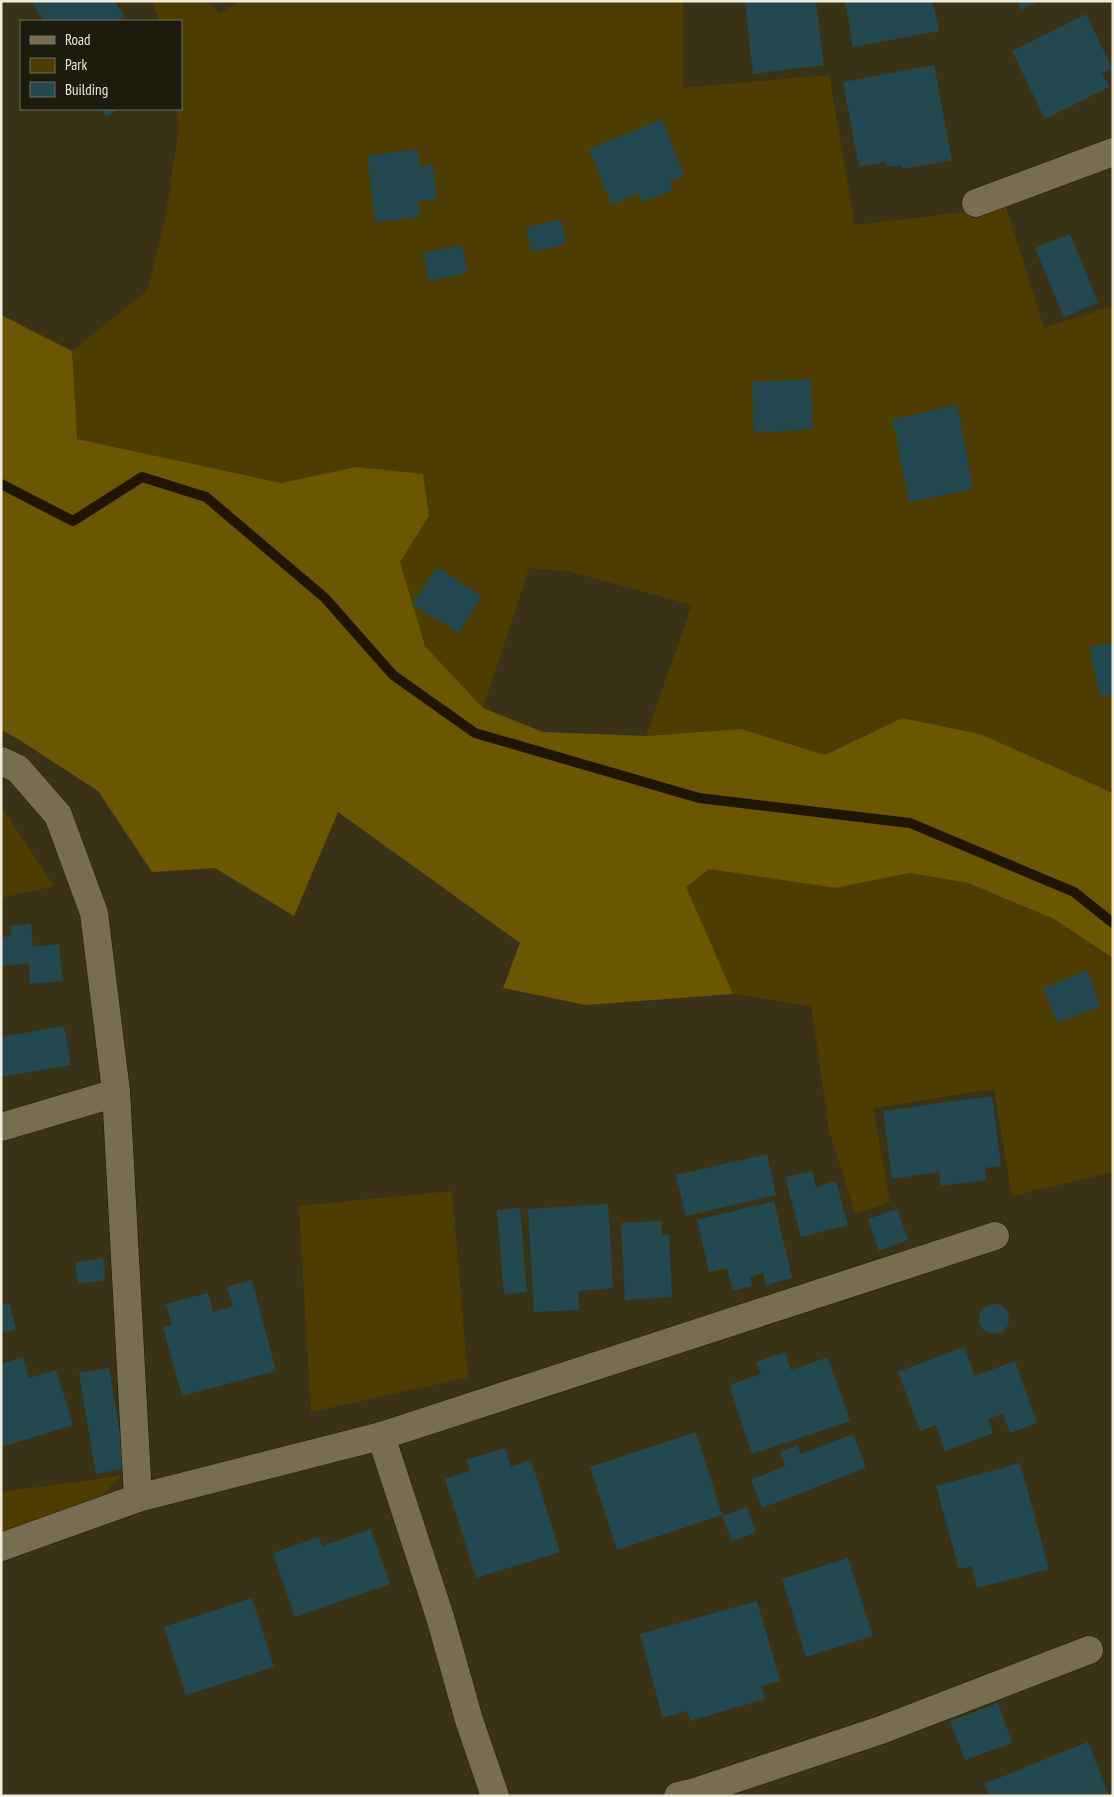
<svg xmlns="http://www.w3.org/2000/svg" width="1114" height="1797" font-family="'PT Sans Narrow',sans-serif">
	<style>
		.green { fill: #4d3e00 }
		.forest { fill: #6b5700 }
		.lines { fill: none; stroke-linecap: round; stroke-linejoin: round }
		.stream { stroke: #1f1600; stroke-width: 10 }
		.building { fill: #234850 }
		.street-casing { stroke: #211900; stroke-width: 29 }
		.street { stroke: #776e51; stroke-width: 28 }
	</style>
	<rect width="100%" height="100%" fill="#3a3216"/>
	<!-- green -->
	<g class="green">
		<path d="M152 1H208L219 14 240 1H683V88L829 75 855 225 1006 207 1044 328 1113 306V793L980 734 902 718 825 755 741 729 646 736 692 605 568 571 529 568 483 708 425 646 400 562 429 516 356 467 281 483 76 439 72 351 147 291 165 219 179 128 176 109H181V21H159Z"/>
		<path d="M1 806 54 886 1 898Z"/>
		<path d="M709 869 835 888 910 873 968 883 1054 919 1113 958V1172L1012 1196 994 1089 873 1108 890 1202 855 1213 829 1130 811 1006 733 994 685 887Z"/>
		<path d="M452 1191 468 1377 311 1412 299 1206Z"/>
		<path d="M121 1476 99 1498 1 1535V1492Z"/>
	</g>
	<!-- forest -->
	<path class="forest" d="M1 315 72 351 77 439 281 483 356 467 423 474 429 516 400 562 425 646 483 708 543 732 646 736 741 729 825 755 902 718 980 734 1113 793V958L1054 919 968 883 910 873 835 888 709 869 686 887 733 994 586 1005 503 988 520 943 338 812 294 916 215 868 152 872 98 791 18 739 1 730Z"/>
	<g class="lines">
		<!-- stream -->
		<path class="stream" d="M1 484 73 521 142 477 206 497 325 598 393 675 475 733 699 798 910 823 1074 892 1113 923"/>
	</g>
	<!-- building -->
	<g class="building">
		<path d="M31 1H114L125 17 118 21H45Z"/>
		<path d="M745 1H816L824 65 753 74Z"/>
		<path d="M845 1H933L939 31 853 47Z"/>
		<path d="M1017 1H1040L1021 10Z"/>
		<path d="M1086 14 1112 68 1102 73 1109 87 1045 119 1012 51Z"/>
		<path d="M934 65 952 160 902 169 901 165 887 167 886 162 859 167 843 82Z"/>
		<path d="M101 109H119L106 117Z"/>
		<path d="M662 119 684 176 669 182 673 190 642 202 639 193 611 205 589 149Z"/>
		<path d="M418 149 420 166 433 165 437 199 418 201 420 217 375 222 367 156Z"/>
		<path d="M561 219 566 244 531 252 526 227Z"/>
		<path d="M1070 234 1098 303 1064 317 1035 248Z"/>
		<path d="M462 245 467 273 428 281 423 253Z"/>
		<path d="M810 379 813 429 754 433 751 382Z"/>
		<path d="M957 405 973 489 909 502 892 419Z"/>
		<path d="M436 567 482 596 458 633 412 604Z"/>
		<path d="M1113 642V694L1100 697 1089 647Z"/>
		<path d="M31 924 33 947 59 944 63 981 30 984 29 963 1 966V937L11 936 10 926Z"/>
		<path d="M1087 970 1100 1006 1057 1023 1043 988Z"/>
		<path d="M64 1026 71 1065 1 1077V1037Z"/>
		<path d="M992 1096 1001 1166 985 1168 986 1180 941 1186 939 1172 892 1179 883 1111Z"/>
		<path d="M767 1154 776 1195 686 1216 676 1175Z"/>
		<path d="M812 1171 816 1187 836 1181 848 1225 801 1237 785 1177Z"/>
		<path d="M774 1201 792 1278 766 1285 763 1273 750 1277 752 1286 733 1291 727 1268 709 1272 697 1220Z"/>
		<path d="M608 1204 613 1288 578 1291 579 1310 534 1312 528 1209Z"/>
		<path d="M520 1208 527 1292 504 1294 497 1210Z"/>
		<path d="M897 1209 908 1240 879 1251 868 1219Z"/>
		<path d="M661 1221 662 1235H669L672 1297 625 1300 621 1223Z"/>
		<path d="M103 1258 105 1280 78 1284 75 1263Z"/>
		<path d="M252 1280 276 1371 182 1396 163 1327 172 1325 166 1304 208 1293 213 1312 233 1306 227 1287Z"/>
		<path d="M9 1303 16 1329 1 1333V1305Z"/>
		<circle cx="994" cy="1319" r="15"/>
		<path d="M964 1347 975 1376 1015 1361 1037 1423 1010 1433 1003 1414 988 1419 993 1433 945 1451 936 1425 920 1431 898 1372Z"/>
		<path d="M785 1352 791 1370 828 1357 850 1421 752 1454 729 1385 761 1374 756 1362Z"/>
		<path d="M23 1357 29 1378 56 1370 73 1425 1 1447V1364Z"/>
		<path d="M109 1368 126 1468 96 1474 79 1373Z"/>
		<path d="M696 1432 722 1515 617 1550 590 1467Z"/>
		<path d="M853 1434 866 1468 762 1508 751 1480 785 1466 780 1452 797 1445 801 1454Z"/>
		<path d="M505 1448 511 1467 531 1460 560 1552 476 1578 445 1479 470 1471 466 1460Z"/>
		<path d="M1020 1463 1049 1569 977 1588 972 1566 959 1569 936 1486Z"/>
		<path d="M747 1507 756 1532 732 1541 722 1516Z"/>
		<path d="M371 1529 390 1584 295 1617 273 1553 319 1537 322 1546Z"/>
		<path d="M848 1558 873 1636 806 1657 782 1579Z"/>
		<path d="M252 1598 274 1667 186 1695 164 1627Z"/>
		<path d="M757 1601 780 1681 761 1686 765 1699 690 1721 687 1711 663 1718 640 1634Z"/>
		<path d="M998 1703 1012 1743 965 1760 950 1721Z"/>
		<path d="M1088 1742 1109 1796H989L984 1784Z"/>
	</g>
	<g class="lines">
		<!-- street casing -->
		<g class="street-casing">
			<g id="street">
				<path d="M976 203 1113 152"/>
				<path d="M1 761 18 769 58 815 94 913 116 1091 138 1498"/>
				<path d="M1 1127 116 1093"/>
				<path d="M381 1436 440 1617 469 1720 495 1796"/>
				<path d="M1 1547 138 1498 381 1436 995 1236"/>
				<path d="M678 1796 692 1793 881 1730 1089 1650"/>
			</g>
		</g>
		<!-- street -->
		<use href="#street" class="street"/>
	</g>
	<!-- border -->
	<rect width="1114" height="1797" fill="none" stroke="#f0ebdb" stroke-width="5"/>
	<!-- legend -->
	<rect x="20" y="20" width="162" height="90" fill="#1d1a0e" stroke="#716e60"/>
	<rect x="30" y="36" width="25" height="8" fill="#776e51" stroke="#716e60"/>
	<text x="65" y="45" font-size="15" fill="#f0ebdb">Road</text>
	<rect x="30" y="58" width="25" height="15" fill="#4d3e00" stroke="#716e60"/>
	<text x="65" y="70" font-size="15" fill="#f0ebdb">Park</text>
	<rect x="30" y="82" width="25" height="15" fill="#234850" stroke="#716e60"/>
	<text x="65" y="95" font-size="15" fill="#f0ebdb">Building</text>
</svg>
